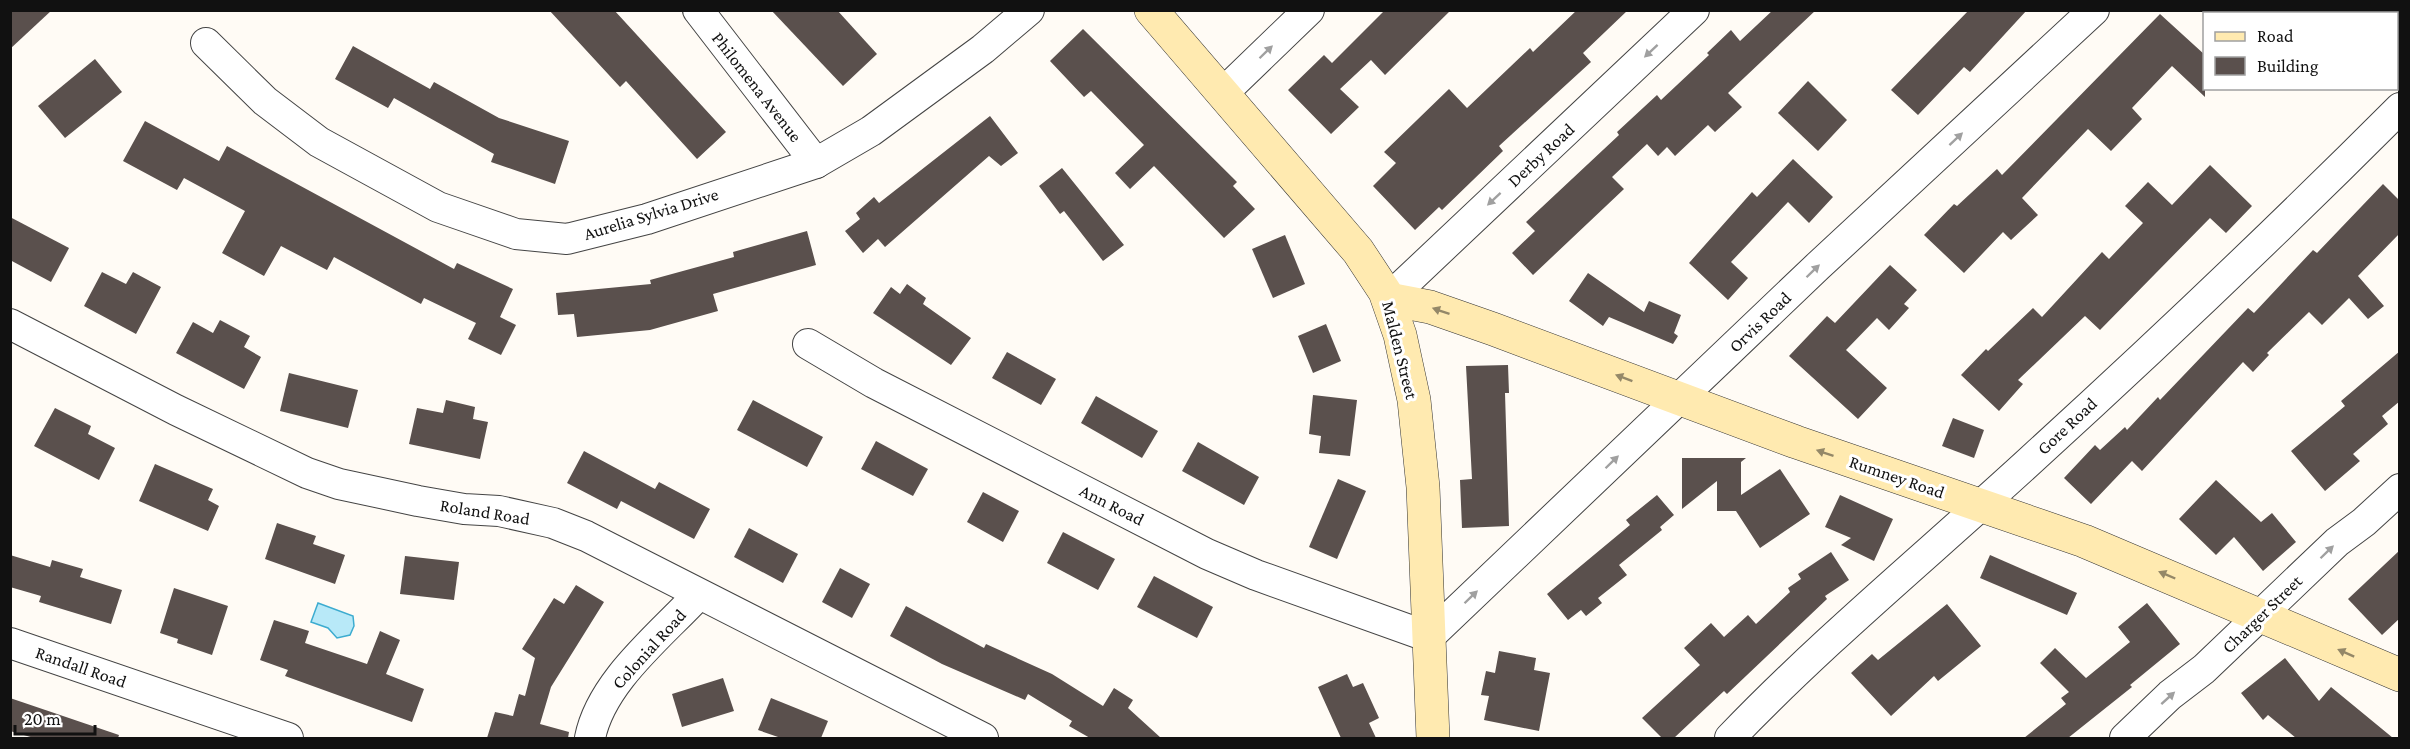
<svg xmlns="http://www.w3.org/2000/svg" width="2410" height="749" font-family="'Crimson Pro',serif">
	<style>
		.water { fill: #b8e9f8; stroke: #3dacd0; stroke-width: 1.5 }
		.building { fill: #5a504d }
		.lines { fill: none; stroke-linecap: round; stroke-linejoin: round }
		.street-casing { stroke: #444; stroke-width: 32 }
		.secondary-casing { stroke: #333; stroke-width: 34 }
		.street { stroke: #fff; stroke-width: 30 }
		.secondary { stroke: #ffeab0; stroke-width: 33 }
		.oneway { fill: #a0a0a0 }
		.oneway2 { fill: #948868 }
		.labels { text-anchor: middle; stroke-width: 6; stroke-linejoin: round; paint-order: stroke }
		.street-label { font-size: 18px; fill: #111; stroke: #fff }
	</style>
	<rect width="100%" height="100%" fill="#fffbf5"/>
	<!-- water -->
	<path class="water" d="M318 603 353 616 354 626 350 635 337 638 328 628 311 622Z"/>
	<!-- building -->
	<g class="building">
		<path d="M10 10H52L10 49Z"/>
		<path d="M549 10H614L726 132 697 159 626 81 620 87Z"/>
		<path d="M771 10H837L877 54 843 86Z"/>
		<path d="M1385 10H1451L1385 75 1371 60 1340 89 1359 107 1331 134 1288 90 1324 55 1332 63Z"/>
		<path d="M1577 10H1628L1583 53 1591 62 1499 146 1503 151 1442 210 1439 207 1415 230 1373 186 1396 163 1384 152 1449 89 1467 108 1530 48 1533 52Z"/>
		<path d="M1773 10H1816L1728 93 1742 107 1715 132 1708 125 1675 156 1667 147 1658 156 1647 144 1612 177 1624 189 1533 275 1512 253 1535 231 1526 222 1619 135 1617 132 1657 95 1661 100 1709 55 1707 53 1731 30 1740 41Z"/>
		<path d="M1969 10H2027L1970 72 1964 67 1918 115 1891 90Z"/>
		<path d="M2160 14 2205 55V97L2172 66 2132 108 2142 119 2111 151 2088 129 2022 198 2038 215 2011 240 2003 232 1964 273 1924 235 1954 204 1957 206 1997 169 2002 175Z"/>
		<path d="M1083 29 1237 182 1233 186 1255 209 1224 238 1154 166 1130 189 1115 173 1144 145 1091 91 1084 97 1050 61Z"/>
		<path d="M353 46 430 89 434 82 499 118 569 141 555 184 491 162 494 154 394 98 388 108 335 79Z"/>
		<path d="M95 59 122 92 65 138 38 106Z"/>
		<path d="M1808 81 1847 120 1818 151 1778 113Z"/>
		<path d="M990 116 1018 153 1001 166 989 156 885 247 878 239 863 253 845 231 860 219 856 213 874 197 879 203Z"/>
		<path d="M145 121 219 161 227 146 454 269 457 263 513 289 500 317 516 325 501 355 468 339 476 323 424 298 421 304 334 257 327 270 281 246 264 276 222 253 245 211 184 178 177 190 123 161Z"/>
		<path d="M1793 159 1833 197 1809 223 1788 202 1731 262 1748 278 1728 300 1689 263 1752 192 1757 197Z"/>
		<path d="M2210 165 2252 206 2226 233 2210 218 2100 330 2085 316 2018 380 2023 384 1999 411 1961 375 1986 349 1988 351 2033 308 2042 317 2102 252 2109 259 2143 223 2125 206 2148 182 2172 205Z"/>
		<path d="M1062 168 1124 245 1103 261 1064 211 1060 214 1039 186Z"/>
		<path d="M2383 184 2400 201V233L2358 276 2384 306 2368 319 2349 298 2322 325 2309 312 2267 353 2269 355 2253 372 2243 362 2142 471 2132 461 2091 504 2064 478 2095 445 2100 450 2125 427 2127 430 2158 397 2160 400 2248 308 2254 313 2313 250 2317 253Z"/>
		<path d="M10 217 69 248 51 282 10 260Z"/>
		<path d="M807 231 816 265 713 294 718 311 650 330 577 337 574 314 558 315 556 293 651 284 650 280 734 257 733 252Z"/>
		<path d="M1285 235 1305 284 1273 298 1252 249Z"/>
		<path d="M1890 265 1917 290 1904 304 1909 308 1889 330 1877 318 1846 350 1887 388 1858 419 1789 356 1827 316 1835 323Z"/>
		<path d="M102 272 126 284 133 272 161 287 136 334 84 306Z"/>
		<path d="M1588 273 1644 312 1649 301 1681 315 1674 333 1678 336 1673 344 1609 317 1603 326 1569 301Z"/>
		<path d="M907 284 926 298 923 304 971 338 951 365 873 313 891 287 900 294Z"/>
		<path d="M220 320 250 336 244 347 261 357 244 389 176 353 193 322 213 333Z"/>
		<path d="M1326 324 1341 361 1313 373 1298 336Z"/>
		<path d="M2400 351V401L2382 416 2388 424 2353 454 2360 461 2325 491 2291 451 2345 406 2341 401Z"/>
		<path d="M1007 352 1056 379 1041 405 992 378Z"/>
		<path d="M1508 365 1509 393H1505L1509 526 1462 528 1460 480 1472 479 1466 366Z"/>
		<path d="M289 373 358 390 348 428 280 411Z"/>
		<path d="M1313 395 1357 400 1350 456 1319 453 1321 436 1309 434Z"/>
		<path d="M1096 396 1158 431 1142 458 1081 423Z"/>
		<path d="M446 400 475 407 473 419 488 422 480 459 409 444 417 408 443 413Z"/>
		<path d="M753 400 823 437 807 467 737 430Z"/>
		<path d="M55 408 91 426 88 434 115 448 99 480 34 446Z"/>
		<path d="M1953 418 1984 430 1974 458 1942 446Z"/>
		<path d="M876 441 928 469 913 496 861 469Z"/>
		<path d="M1198 442 1259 477 1244 505 1182 471Z"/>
		<path d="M584 451 655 489 659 482 710 509 694 539 621 501 617 509 567 483Z"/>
		<path d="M1682 458H1746L1741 462V495L1780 469 1810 514 1760 548 1736 511H1717V481L1682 509Z"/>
		<path d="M155 464 213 489 208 500 219 506 208 531 139 501Z"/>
		<path d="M1338 479 1366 491 1337 559 1309 547Z"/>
		<path d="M2216 480 2261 522 2272 513 2296 542 2263 571 2234 537 2216 555 2179 519Z"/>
		<path d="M983 492 1019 511 1003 542 967 522Z"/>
		<path d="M1657 495 1674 515 1660 527 1662 530 1619 565 1627 575 1598 598 1602 603 1586 616 1581 610 1568 620 1547 594 1630 525 1626 520Z"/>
		<path d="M1840 495 1893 519 1874 561 1841 545 1851 538 1825 527Z"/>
		<path d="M277 523 316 536 313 544 345 555 335 584 265 559Z"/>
		<path d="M749 528 798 554 783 583 734 557Z"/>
		<path d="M1063 532 1115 559 1098 590 1047 563Z"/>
		<path d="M2400 550V618L2382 635 2348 599Z"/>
		<path d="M1831 552 1849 580 1825 596 1827 599 1727 694 1724 691 1674 738H1662L1642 718 1700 665 1684 648 1711 623 1724 637 1748 615 1756 624 1790 592 1788 588 1801 579 1798 574Z"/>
		<path d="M10 555 50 567 52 560 83 569 80 577 122 590 111 624 39 602 41 596 10 587Z"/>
		<path d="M1990 555 2077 593 2067 615 1980 578Z"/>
		<path d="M405 556 459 562 454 600 400 594Z"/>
		<path d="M840 568 870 584 852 618 822 602Z"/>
		<path d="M1154 576 1213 607 1197 638 1137 607Z"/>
		<path d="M576 585 604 602 551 687 540 724 569 732 568 738H487L495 712 513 716 519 694 525 696 535 658 522 649 554 598 564 604Z"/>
		<path d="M174 588 228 606 212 655 177 643 178 639 160 633Z"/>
		<path d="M2147 603 2180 644 2130 685 2132 687 2068 738H2024L2066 704 2061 698 2069 692 2040 663 2055 648 2086 678 2130 642 2118 627Z"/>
		<path d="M1947 604 1981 646 1938 681 1934 676 1891 716 1851 673 1872 654 1878 660Z"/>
		<path d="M906 606 984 648 986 644 1052 674 1103 706 1114 688 1133 700 1128 708 1161 738H1090L1069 726 1072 721 1028 694 1025 700 942 664 890 636Z"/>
		<path d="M274 620 309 631 305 643 367 664 380 631 400 640 386 674 424 689 412 722 285 676 288 670 260 660Z"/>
		<path d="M1499 651 1536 658 1534 670 1550 673 1539 731 1484 720 1489 696 1481 695 1486 671 1495 673Z"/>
		<path d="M2285 658 2319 701 2331 687 2393 738H2296L2268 715 2263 720 2241 693Z"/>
		<path d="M1347 674 1353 687 1363 683 1379 718 1369 723 1376 738H1341L1318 687Z"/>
		<path d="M723 678 734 711 682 727 672 694Z"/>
		<path d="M10 698 119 735 118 738H34L10 731Z"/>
		<path d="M771 698 828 721 821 738H781L758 730Z"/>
	</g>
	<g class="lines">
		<!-- street casing -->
		<g class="street-casing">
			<g id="street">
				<path d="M698 10 816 163"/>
				<path d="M206 43 265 101 319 142 438 207 516 234 567 239 647 219 816 163 871 131 983 49 1029 10"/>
				<path d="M1224 92 1309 10"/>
				<path d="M1388 299 1694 10"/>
				<path d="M10 324 176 410 307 473 339 484 418 501 464 509 499 511 553 523 586 536 983 738"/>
				<path d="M808 344 874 383 1207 554 1256 575 1429 637 1817 267 2094 10"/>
				<path d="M10 643 288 738"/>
				<path d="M590 738C601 682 660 636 698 595"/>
				<path d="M1730 738C1825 639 1931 552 2032 459 2157 345 2280 228 2400 108"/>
				<path d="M2125 738 2170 695 2204 669 2337 542 2364 522 2400 489"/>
			</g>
		</g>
		<!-- secondary casing -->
		<g class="secondary-casing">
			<g id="secondary">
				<path d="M1151 10 1358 251 1385 292 1400 335 1414 400 1423 487 1433 738"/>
				<path d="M1388 299 1430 307 1493 329 1796 442 2084 541 2400 675"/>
			</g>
		</g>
		<!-- street -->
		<use href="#street" class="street"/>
		<!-- secondary -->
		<use href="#secondary" class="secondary"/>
	</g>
	<!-- one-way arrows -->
	<defs><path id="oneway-solid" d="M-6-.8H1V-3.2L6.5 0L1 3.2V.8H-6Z" transform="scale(1.5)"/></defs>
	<g class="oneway">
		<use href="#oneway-solid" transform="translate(1651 51) rotate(137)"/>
		<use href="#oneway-solid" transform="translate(1266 52) rotate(-44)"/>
		<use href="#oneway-solid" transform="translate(1956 139) rotate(-43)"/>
		<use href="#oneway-solid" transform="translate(1494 199) rotate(137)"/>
		<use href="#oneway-solid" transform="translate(1813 271) rotate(-44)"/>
		<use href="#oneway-solid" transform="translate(1612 462) rotate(-44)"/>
		<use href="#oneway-solid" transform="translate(2327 552) rotate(-44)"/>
		<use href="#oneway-solid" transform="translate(1471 597) rotate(-44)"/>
		<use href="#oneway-solid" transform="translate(2168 698) rotate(-42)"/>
	</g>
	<g class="oneway2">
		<use href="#oneway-solid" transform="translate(1441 311) rotate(-161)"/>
		<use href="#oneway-solid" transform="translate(1624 378) rotate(-159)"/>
		<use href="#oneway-solid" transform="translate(1825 453) rotate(-161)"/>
		<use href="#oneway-solid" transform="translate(2167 575) rotate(-157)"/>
		<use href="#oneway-solid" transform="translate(2346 653) rotate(-156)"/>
	</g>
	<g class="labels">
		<!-- street labels -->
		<g class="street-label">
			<text transform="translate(757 87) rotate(52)" y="6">Philomena Avenue</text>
			<text transform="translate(1541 155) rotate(-43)" y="6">Derby Road</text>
			<text transform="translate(651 214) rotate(-17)" y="6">Aurelia Sylvia Drive</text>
			<text transform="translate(1760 322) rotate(-44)" y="6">Orvis Road</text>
			<text transform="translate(1400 350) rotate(76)" y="6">Malden Street</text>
			<text transform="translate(2067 426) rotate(-43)" y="6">Gore Road</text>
			<text transform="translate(1897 477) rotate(19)" y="6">Rumney Road</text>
			<text transform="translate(1112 505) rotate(27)" y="6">Ann Road</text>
			<text transform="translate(485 512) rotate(9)" y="6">Roland Road</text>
			<text transform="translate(2262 614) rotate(-44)" y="6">Charger Street</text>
			<text transform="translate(649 649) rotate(-48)" y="6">Colonial Road</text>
			<text transform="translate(81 667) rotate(19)" y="6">Randall Road</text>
		</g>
	</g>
	<!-- border -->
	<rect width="2410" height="749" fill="none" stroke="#111111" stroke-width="24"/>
	<!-- legend -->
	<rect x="2203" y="12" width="195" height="78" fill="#ffffff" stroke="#a0a0a0" stroke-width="1.5"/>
	<rect x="2215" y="32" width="30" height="9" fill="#ffeab0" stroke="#a0a0a0" stroke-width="1.5"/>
	<text x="2257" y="42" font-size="18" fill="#111111">Road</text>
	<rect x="2215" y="57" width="30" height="18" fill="#5a504d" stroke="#a0a0a0" stroke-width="1.5"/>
	<text x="2257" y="72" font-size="18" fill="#111111">Building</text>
	<!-- scale -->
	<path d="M15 725v9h80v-9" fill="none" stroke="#111111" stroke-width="3"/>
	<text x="24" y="725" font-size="18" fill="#111111" stroke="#ffffff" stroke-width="4.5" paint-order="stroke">20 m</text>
</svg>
